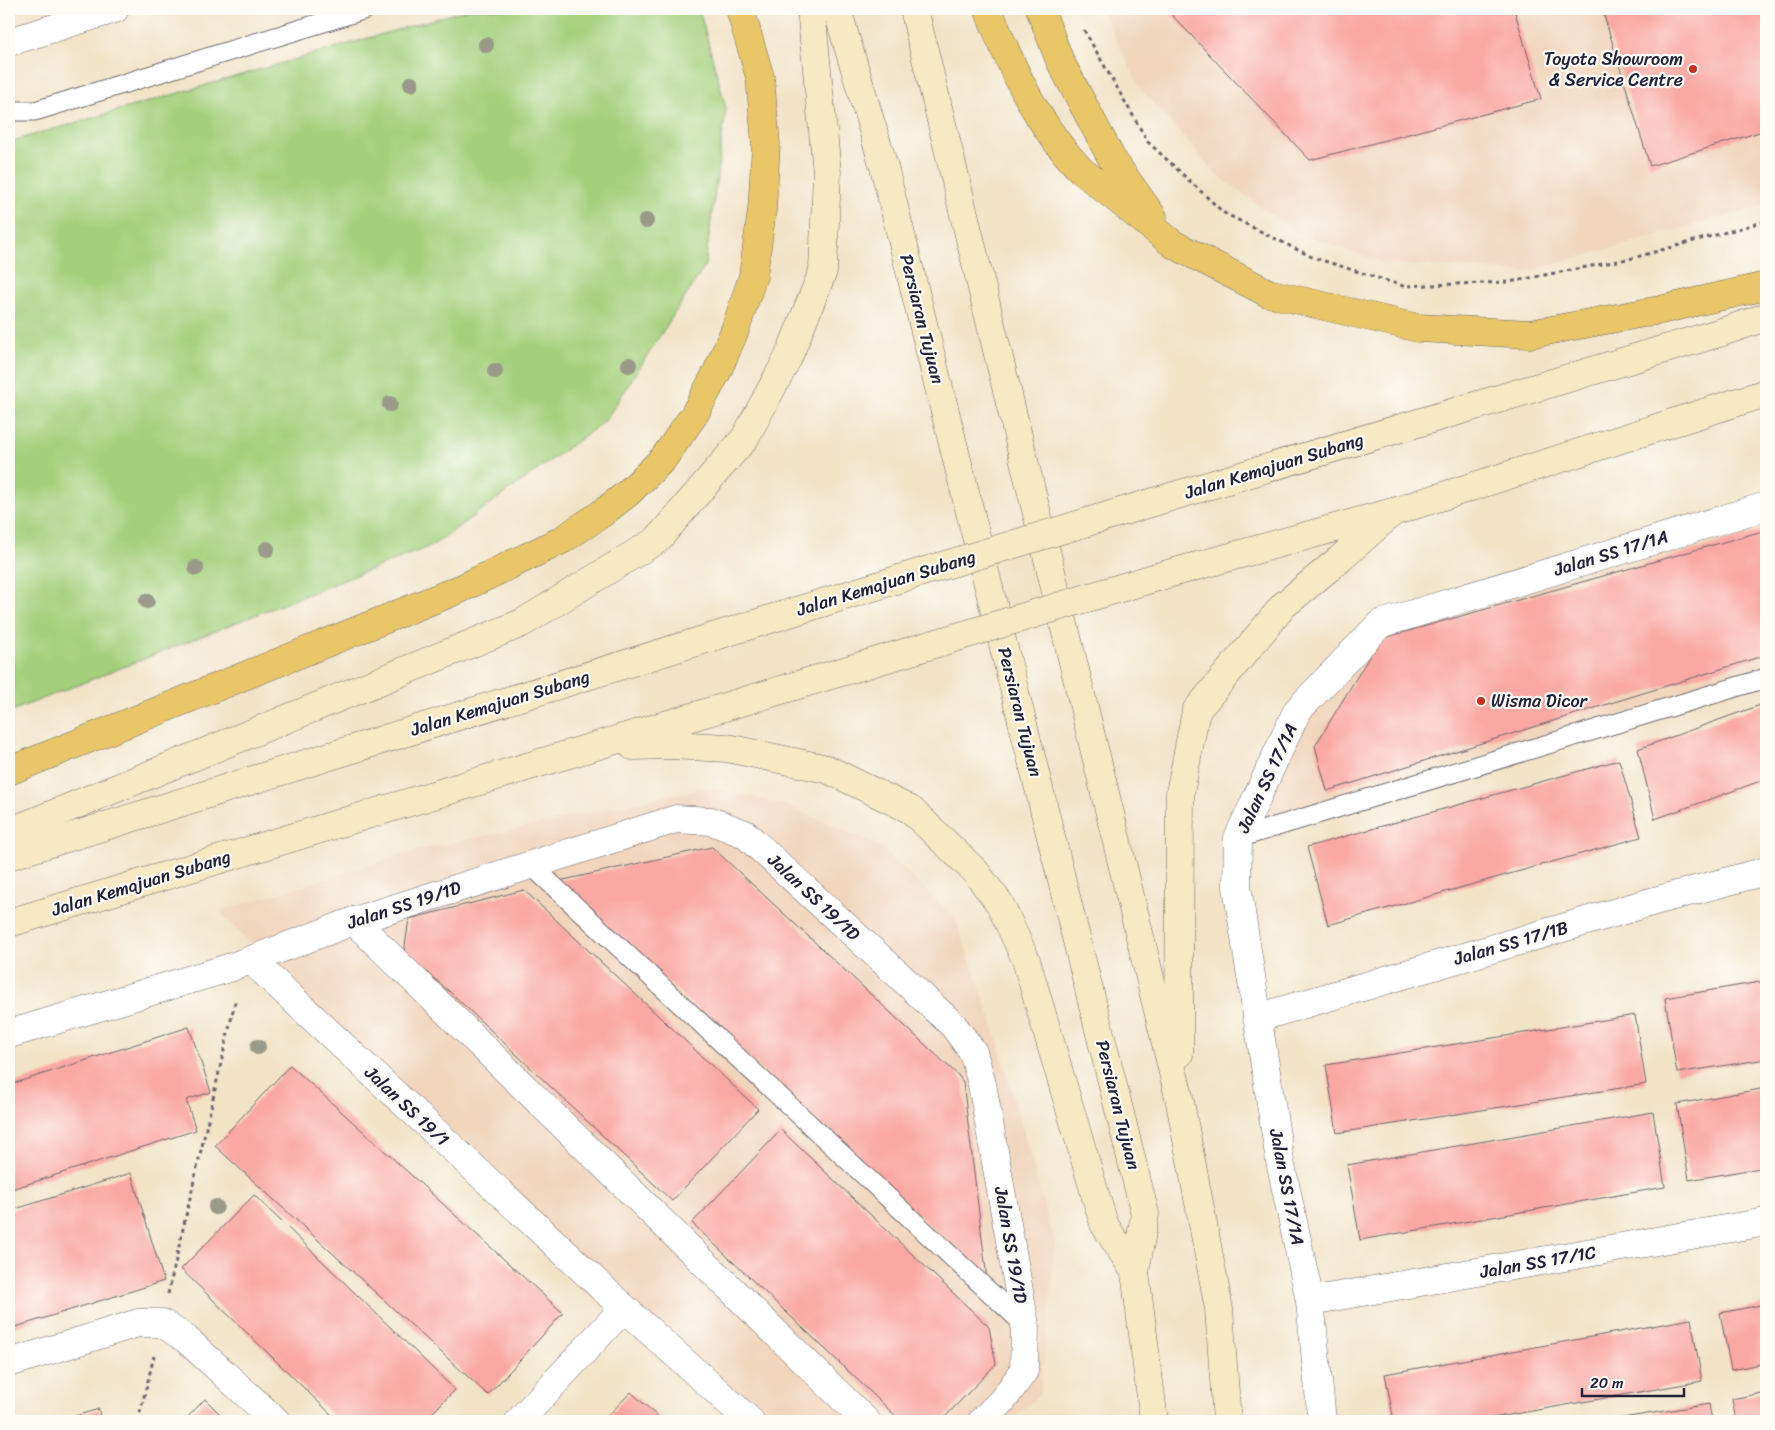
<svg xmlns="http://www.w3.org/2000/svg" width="1775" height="1430" font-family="Sriracha,sans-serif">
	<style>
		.built { fill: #f1d5bd }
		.green { fill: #a4d07d; stroke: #63795c }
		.building { fill: #faa8a3 }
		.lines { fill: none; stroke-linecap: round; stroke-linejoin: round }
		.service-casing { stroke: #6b666c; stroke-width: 21 }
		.minor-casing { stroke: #6b666c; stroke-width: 29 }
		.tertiary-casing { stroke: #6b666c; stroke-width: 29 }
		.secondary-casing { stroke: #6b666c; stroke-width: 29 }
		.trunk-casing { stroke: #6b666c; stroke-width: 29 }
		.path { stroke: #6b666c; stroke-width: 3; stroke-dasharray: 4 4; stroke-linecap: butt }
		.service { stroke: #fff; stroke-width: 19 }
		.minor { stroke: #fff; stroke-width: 28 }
		.tertiary { stroke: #fff; stroke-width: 28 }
		.secondary { stroke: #f6e9c3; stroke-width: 28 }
		.trunk { stroke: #e9c769; stroke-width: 28 }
		.secondary-bridge-casing { stroke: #6b666c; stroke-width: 29; stroke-linecap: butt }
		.secondary-bridge { stroke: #f6e9c3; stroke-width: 28 }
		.tree { fill: #999a87 }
		.poi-dot { fill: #c8321e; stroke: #fdfcf7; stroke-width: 2 }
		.labels { text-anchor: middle; stroke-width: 4.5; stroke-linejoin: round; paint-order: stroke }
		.poi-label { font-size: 18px; fill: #22223b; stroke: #fdfcf7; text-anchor: end }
		.street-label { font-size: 18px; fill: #22223b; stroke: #fdfcf7 }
	</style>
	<rect width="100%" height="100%" fill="#fdfcf7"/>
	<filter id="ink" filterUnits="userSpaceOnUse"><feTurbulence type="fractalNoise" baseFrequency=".02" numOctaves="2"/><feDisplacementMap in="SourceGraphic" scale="10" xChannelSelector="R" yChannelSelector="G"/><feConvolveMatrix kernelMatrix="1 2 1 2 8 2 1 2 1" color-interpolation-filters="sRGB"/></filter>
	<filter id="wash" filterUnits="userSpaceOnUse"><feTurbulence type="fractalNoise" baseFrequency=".0096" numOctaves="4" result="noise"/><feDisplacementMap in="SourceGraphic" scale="20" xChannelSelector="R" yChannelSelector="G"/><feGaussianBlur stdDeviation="1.12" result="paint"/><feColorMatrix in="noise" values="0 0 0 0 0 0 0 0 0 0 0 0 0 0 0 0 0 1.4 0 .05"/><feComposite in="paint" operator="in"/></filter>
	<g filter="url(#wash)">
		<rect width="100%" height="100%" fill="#f2e3c7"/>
		<!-- built -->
		<g class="built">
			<path d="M1101 9H1766V205L1526 272 1386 264 1296 232 1217 175 1141 90Z"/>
			<path d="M1766 516V670L1260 824 1304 721 1383 632Z"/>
			<path d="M710 787 788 806 878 845 955 918 991 1018 1055 1243 1041 1392 1012 1421H726L603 1311 219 911 420 850Z"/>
		</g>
		<!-- green -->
		<path class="green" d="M469 9H699L726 108 705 266 605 421 433 545 9 712V142Z"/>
		<g id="blocks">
			<!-- building -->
			<g class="building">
				<path d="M1166 9H1514L1541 99 1310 160Z"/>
				<path d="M1602 9H1766V130L1650 166Z"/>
				<path d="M1766 530V655L1327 791 1315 746 1380 639Z"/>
				<path d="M1766 703V779L1655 819 1638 749Z"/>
				<path d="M1619 760 1641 837 1328 925 1307 847Z"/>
				<path d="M712 847 933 1052 958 1075 963 1082 987 1279 559 881Z"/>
				<path d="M524 890 758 1109 672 1201 450 992 404 953 409 919Z"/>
				<path d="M1766 981V1059L1677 1073 1665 998Z"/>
				<path d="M1635 1015 1646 1084 1337 1133 1326 1065Z"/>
				<path d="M189 1027 211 1092 186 1100 196 1130 9 1190V1085Z"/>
				<path d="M290 1065 563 1313 488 1395 215 1146Z"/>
				<path d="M1766 1088V1167L1689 1180 1677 1104Z"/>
				<path d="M1653 1112 1665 1187 1360 1240 1347 1165Z"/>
				<path d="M781 1130 989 1327 996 1364 941 1421 900 1420 692 1223Z"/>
				<path d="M131 1173 164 1281 9 1329V1211Z"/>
				<path d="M254 1195 455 1390 424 1421H338L181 1269Z"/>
				<path d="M1766 1304V1363L1731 1370 1720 1313Z"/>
				<path d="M1691 1319 1702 1381 1475 1421H1394L1385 1374Z"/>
				<path d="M631 1392 657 1416 663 1421H603Z"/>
				<path d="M1766 1392V1421H1736L1732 1399Z"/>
				<path d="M205 1399 227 1421H184Z"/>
				<path d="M1709 1404 1712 1421H1610V1420Z"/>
				<path d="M99 1409 100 1421H58Z"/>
			</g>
		</g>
	</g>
	<g filter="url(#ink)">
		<use href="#blocks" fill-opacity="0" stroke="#6b666c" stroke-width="1"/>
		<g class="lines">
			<!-- service casing -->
			<g class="service-casing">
				<g id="service">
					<path d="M9 111H35L366 9"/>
					<path d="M1238 838 1766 678"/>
					<path d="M531 865 1025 1325"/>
				</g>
			</g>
			<!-- minor casing -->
			<g class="minor-casing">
				<g id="minor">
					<path d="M354 921 866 1421"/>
					<path d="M251 960 624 1308 750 1421"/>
					<path d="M1257 1018 1651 902 1766 871"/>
					<path d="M9 1034 232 967 354 921 676 819 711 821 745 834 953 1025 973 1052 982 1084 1025 1325 1024 1371 1002 1401 982 1421"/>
					<path d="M1310 1301 1766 1222"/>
					<path d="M9 1363 138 1323H162L186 1339 276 1421"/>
					<path d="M519 1421 624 1308"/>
					<path d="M1322 1421 1310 1301 1280 1161 1237 887 1238 838 1297 711 1380 624 1766 506"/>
				</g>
			</g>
			<!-- tertiary casing -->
			<g class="tertiary-casing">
				<path id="tertiary" d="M9 42 115 9"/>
			</g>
			<!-- secondary casing -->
			<g class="secondary-casing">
				<g id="secondary">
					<path d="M837 9 884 167 1145 1214 1135 1272 1154 1421"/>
					<path d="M914 9 1179 1097 1219 1309 1227 1421"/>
					<path d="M1137 507 1722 332 1766 317"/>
					<path d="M1157 577 1393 512 1766 393"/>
					<path d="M633 746 671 745 727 748 827 769 911 810 975 871 1000 904 1026 960 1104 1224 1135 1272"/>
					<path d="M9 832 522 623 657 540 745 438 788 358 823 271 827 172 811 9"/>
					<path d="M9 856 899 579"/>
					<path d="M9 923 914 650"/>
					<path d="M1179 1054 1180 793 1196 711 1284 605 1340 559 1393 512"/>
				</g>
			</g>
			<!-- trunk casing -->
			<g class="trunk-casing">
				<g id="trunk">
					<path d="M988 9C1011 67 1038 127 1082 171L1173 244 1268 293 1418 328 1530 334 1660 310 1766 286"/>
					<path d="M1040 9 1060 61 1112 159 1153 217"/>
					<path d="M9 771 460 589 562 540 601 514 628 493 663 459 694 415 717 372 735 330 753 276 762 210 766 144 760 77 740 9"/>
				</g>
			</g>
			<!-- path -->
			<g class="path">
				<path d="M1084 30 1148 142 1224 213 1312 257 1403 286 1509 282 1633 258 1766 221"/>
				<path d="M168 1294 236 998"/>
				<path d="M138 1421 154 1356"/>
			</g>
			<!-- service -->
			<use href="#service" class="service"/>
			<!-- minor -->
			<use href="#minor" class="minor"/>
			<!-- tertiary -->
			<use href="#tertiary" class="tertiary"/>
			<!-- secondary -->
			<use href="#secondary" class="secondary"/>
			<!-- trunk -->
			<use href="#trunk" class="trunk"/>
			<!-- secondary-bridge casing -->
			<g class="secondary-bridge-casing">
				<g id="secondary-bridge">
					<path d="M899 579 1137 507"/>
					<path d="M914 650 1157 577"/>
				</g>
			</g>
			<!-- secondary-bridge -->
			<use href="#secondary-bridge" class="secondary-bridge"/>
		</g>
		<!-- trees -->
		<g class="tree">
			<circle cx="486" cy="45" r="8"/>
			<circle cx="411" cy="84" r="8"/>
			<circle cx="646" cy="221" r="8"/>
			<circle cx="629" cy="365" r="8"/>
			<circle cx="495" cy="371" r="8"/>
			<circle cx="390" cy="404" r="8"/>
			<circle cx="267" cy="549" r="8"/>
			<circle cx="196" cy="568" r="8"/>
			<circle cx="147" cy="601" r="8"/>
			<circle cx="258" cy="1047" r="8"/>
			<circle cx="216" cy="1207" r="8"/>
		</g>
	</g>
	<!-- markers -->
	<g class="poi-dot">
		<circle cx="1693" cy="69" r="5"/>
		<circle cx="1481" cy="701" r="5"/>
	</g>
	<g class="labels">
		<!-- poi labels -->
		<g class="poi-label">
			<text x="1683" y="65">Toyota Showroom<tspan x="1683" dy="21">&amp; Service Centre</tspan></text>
			<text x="1491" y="707" text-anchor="start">Wisma Dicor</text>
		</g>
		<!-- street labels -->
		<g class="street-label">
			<text transform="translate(922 319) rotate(76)" y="6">Persiaran Tujuan</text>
			<text transform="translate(1274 466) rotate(-17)" y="6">Jalan Kemajuan Subang</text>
			<text transform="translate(1611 553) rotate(-17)" y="6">Jalan SS 17/1A</text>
			<text transform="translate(886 583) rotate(-17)" y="6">Jalan Kemajuan Subang</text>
			<text transform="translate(500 703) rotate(-17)" y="6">Jalan Kemajuan Subang</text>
			<text transform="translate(1020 712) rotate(76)" y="6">Persiaran Tujuan</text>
			<text transform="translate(1267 778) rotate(-65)" y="6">Jalan SS 17/1A</text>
			<text transform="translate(141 883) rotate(-17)" y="6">Jalan Kemajuan Subang</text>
			<text transform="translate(814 897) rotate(43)" y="6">Jalan SS 19/1D</text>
			<text transform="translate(404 905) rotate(-18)" y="6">Jalan SS 19/1D</text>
			<text transform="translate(1511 943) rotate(-16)" y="6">Jalan SS 17/1B</text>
			<text transform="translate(1118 1105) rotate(76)" y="6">Persiaran Tujuan</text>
			<text transform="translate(407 1106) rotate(43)" y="6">Jalan SS 19/1</text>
			<text transform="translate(1287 1187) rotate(79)" y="6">Jalan SS 17/1A</text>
			<text transform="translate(1011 1245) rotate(80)" y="6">Jalan SS 19/1D</text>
			<text transform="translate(1538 1262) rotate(-10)" y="6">Jalan SS 17/1C</text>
		</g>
	</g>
	<!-- margin -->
	<rect width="1775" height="1430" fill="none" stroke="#fdfcf7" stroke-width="30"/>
	<!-- scale -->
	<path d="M1582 1388v8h102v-8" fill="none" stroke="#22223b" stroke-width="2.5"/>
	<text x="1590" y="1388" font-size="15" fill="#22223b" stroke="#fdfcf7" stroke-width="4" paint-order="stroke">20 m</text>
</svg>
